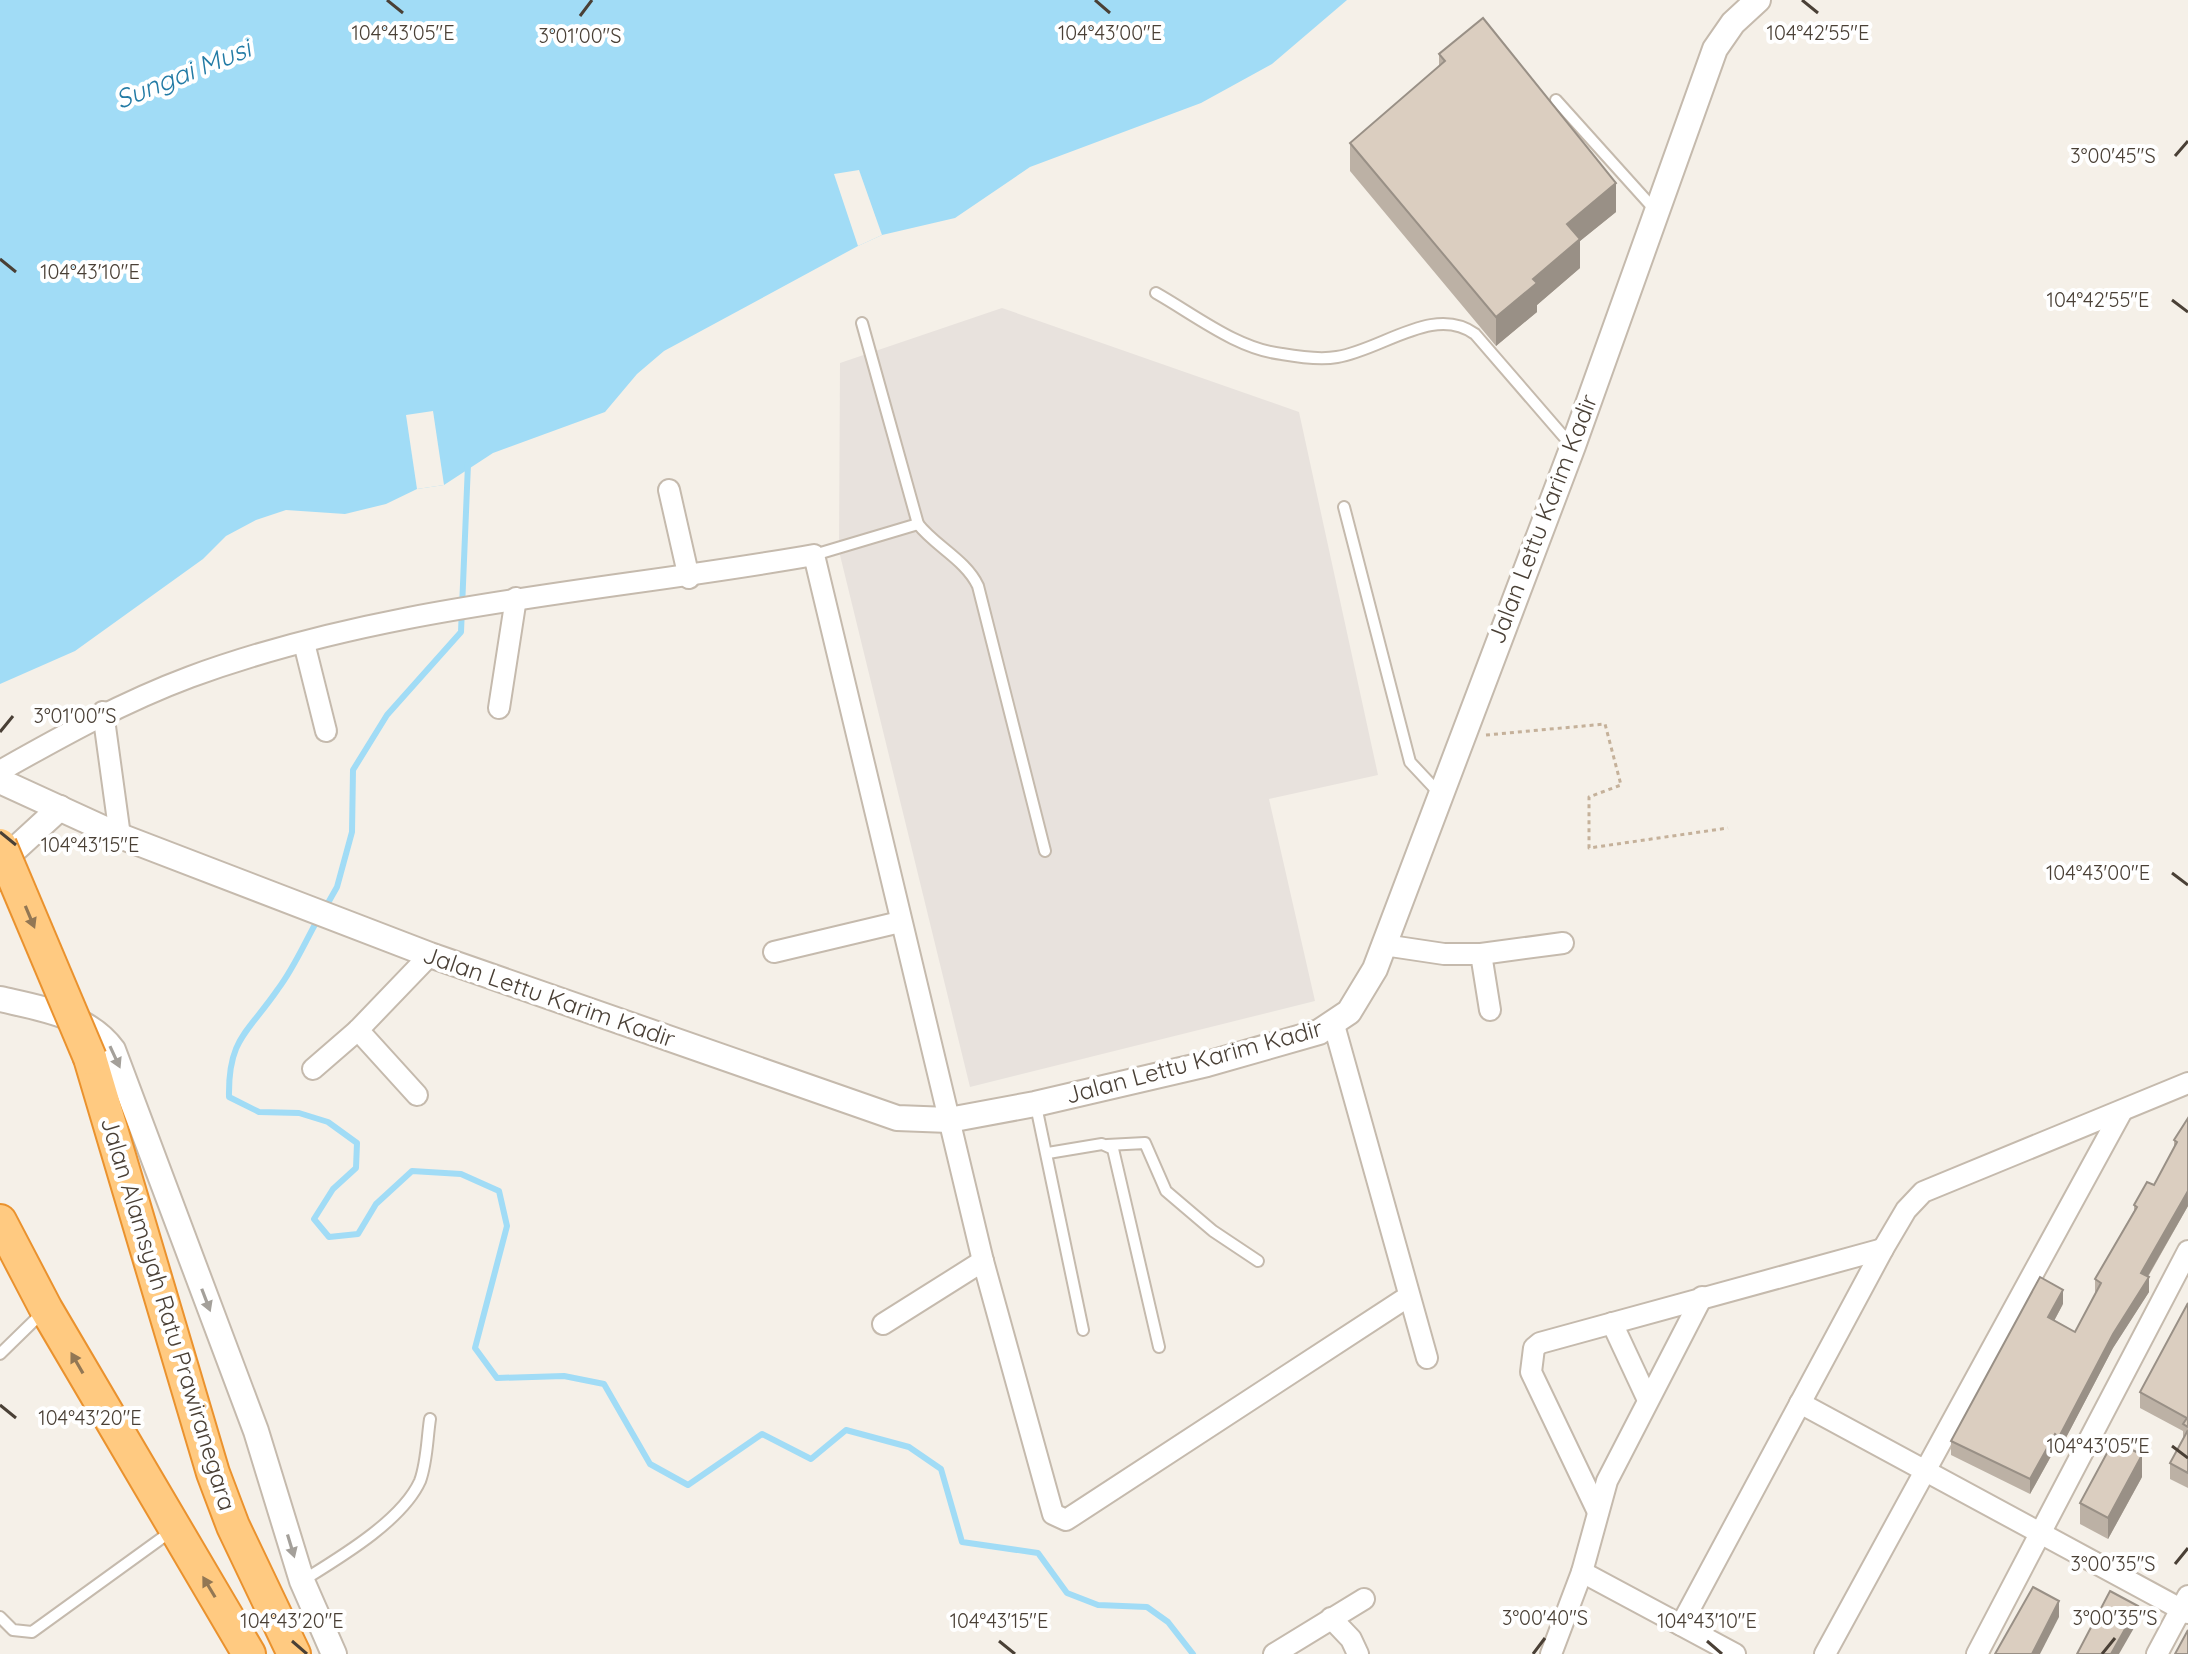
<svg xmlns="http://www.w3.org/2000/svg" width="2188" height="1654" font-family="Quicksand,sans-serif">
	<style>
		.industrial { fill: #e8e2dd }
		.water { fill: #a1dcf6 }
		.pier { fill: #f5f0e8 }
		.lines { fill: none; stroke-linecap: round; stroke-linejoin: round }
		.stream { stroke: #a1dcf6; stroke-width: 6 }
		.service-casing { stroke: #c5baad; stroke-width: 14 }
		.minor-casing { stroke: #c5baad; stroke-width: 24 }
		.tertiary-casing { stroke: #c5baad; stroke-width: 28 }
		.trunk-casing { stroke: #ea922e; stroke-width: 36 }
		.path { stroke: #c5b19a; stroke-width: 3; stroke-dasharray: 4 4; stroke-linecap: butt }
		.service { stroke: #fff; stroke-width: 10 }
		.minor { stroke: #fff; stroke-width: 20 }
		.tertiary { stroke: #fff; stroke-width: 24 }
		.trunk { stroke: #ffca81; stroke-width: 32 }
		.trunk-bridge-casing { stroke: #ea922e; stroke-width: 36; stroke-linecap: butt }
		.trunk-bridge { stroke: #ffca81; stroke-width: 32 }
		.wall { fill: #bcb1a5 }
		.shaded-wall { fill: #999086 }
		.building { fill: #dbcec0; stroke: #999086; stroke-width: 2 }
		.oneway { fill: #927754 }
		.oneway2 { fill: #a4a09a }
		.ticks { fill: none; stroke: #4a4036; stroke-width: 3 }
		.labels { text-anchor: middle; stroke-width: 8; stroke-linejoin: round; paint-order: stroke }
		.street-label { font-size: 24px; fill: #4a4036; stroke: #fff }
		.water-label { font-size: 26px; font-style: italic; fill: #237ba5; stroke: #fff }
		.ticks-label { font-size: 20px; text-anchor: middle; fill: #4a4036; stroke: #fff; stroke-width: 8; stroke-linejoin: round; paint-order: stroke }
	</style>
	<rect width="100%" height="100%" fill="#f5f0e8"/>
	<!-- industrial -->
	<path class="industrial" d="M1002 308 1299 412 1378 775 1269 799 1315 1001 970 1087 839 551 840 363Z"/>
	<!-- water -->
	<path class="water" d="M0 0H1347L1272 64 1201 103 1030 167 955 218 882 235 858 246 664 351 637 374 605 412 493 453 444 485 417 489 386 504 345 514 286 510 256 520 226 536 203 559 75 651 0 684Z"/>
	<!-- pier -->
	<g class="pier">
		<path d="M859 170 882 235 858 246 834 174Z"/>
		<path d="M433 411 444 485 417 489 406 415Z"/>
	</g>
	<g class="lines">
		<!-- stream -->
		<g class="stream">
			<path d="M324 910 337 887 352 832 353 770 387 715 461 632 468 464"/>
			<path d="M318 919C305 942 294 968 278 989 248 1033 228 1038 229 1097L259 1112 299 1113 328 1122 357 1143 356 1168 333 1189 314 1219 329 1237 358 1234 376 1204 412 1171 461 1174 499 1191 507 1226 475 1348 497 1378 564 1376 604 1384 650 1464 688 1485 762 1434 811 1459 846 1430 909 1447 941 1469 962 1542 1038 1553 1067 1593 1098 1605 1147 1607 1168 1622 1193 1654"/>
		</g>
		<!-- service casing -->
		<g class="service-casing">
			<g id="service">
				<path d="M1556 100 1655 210"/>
				<path d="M1156 293C1195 315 1237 349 1282 354 1299 357 1320 360 1337 357 1382 350 1434 304 1475 334L1571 445"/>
				<path d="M1344 507 1410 762 1439 793"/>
				<path d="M918 524C935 546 966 560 978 586L1045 851"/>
				<path d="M814 555 918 524 862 323"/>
				<path d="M1036 1106 1083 1330"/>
				<path d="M1107 1145 1145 1143 1166 1191 1213 1231 1258 1261"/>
				<path d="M1048 1153 1102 1144 1113 1149 1159 1347"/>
				<path d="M0 1354 42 1313"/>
				<path d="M302 1581C339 1558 402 1521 420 1481 427 1462 427 1439 430 1419"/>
				<path d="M0 1617 13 1630 32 1632 173 1530"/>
			</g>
		</g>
		<!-- minor casing -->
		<g class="minor-casing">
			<g id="minor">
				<path d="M669 490 689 578"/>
				<path d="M304 643 326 731"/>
				<path d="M499 708 516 598"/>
				<path d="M103 712 120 836"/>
				<path d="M0 771C62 736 123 702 190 677 391 603 606 592 814 555L983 1261 1053 1514 1066 1520 1409 1296"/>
				<path d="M1384 945 1444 954H1481L1563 943"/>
				<path d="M774 952 900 922"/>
				<path d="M1481 954 1490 1010"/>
				<path d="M1334 1025 1427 1358"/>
				<path d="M358 1030 417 1095"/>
				<path d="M313 1069 358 1030 430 955"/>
				<path d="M1612 1323 1647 1398"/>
				<path d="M883 1324 983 1261"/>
				<path d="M1800 1403 2188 1613"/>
				<path d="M1598 1512 1531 1372 1534 1348 1540 1343 1883 1249"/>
				<path d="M1582 1572 1735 1654"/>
				<path d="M1331 1618 1351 1639 1358 1654"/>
				<path d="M1681 1625 1883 1249 1906 1210 1923 1192 2188 1083"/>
				<path d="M1274 1654 1364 1599"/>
				<path d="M1551 1654 1582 1572 1607 1481 1702 1297"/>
				<path d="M1825 1654 2122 1111"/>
				<path d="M1977 1654 2188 1251"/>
				<path d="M2157 1654 2188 1596"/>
			</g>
		</g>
		<!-- tertiary casing -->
		<g class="tertiary-casing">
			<g id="tertiary">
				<path d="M0 781 120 836 430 955 897 1118 949 1120 1035 1104 1207 1064 1319 1032 1349 1012 1375 969 1573 446 1715 49 1733 23 1758 0"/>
				<path d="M0 859 11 853 60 808"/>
				<path d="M0 999C39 1008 88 1015 113 1050L256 1431 302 1581 334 1654"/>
			</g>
		</g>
		<!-- trunk casing -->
		<g class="trunk-casing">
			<g id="trunk">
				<path d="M90 1058 213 1473 233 1526 294 1654"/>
				<path d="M0 1221 46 1309 249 1654"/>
			</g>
		</g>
		<!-- path -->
		<path class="path" d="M1486 735 1605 724 1621 785 1589 797V848L1728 828"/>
		<!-- service -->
		<use href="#service" class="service"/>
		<!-- minor -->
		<use href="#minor" class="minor"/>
		<!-- tertiary -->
		<use href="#tertiary" class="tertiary"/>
		<!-- trunk -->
		<use href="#trunk" class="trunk"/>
		<!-- trunk-bridge casing -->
		<g class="trunk-bridge-casing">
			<path id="trunk-bridge" d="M0 845 90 1058"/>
		</g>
		<!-- trunk-bridge -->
		<use href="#trunk-bridge" class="trunk-bridge"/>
	</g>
	<!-- wall -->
	<g class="wall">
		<path d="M1439 54 1616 212 1580 241V268L1537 305V312L1496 346 1350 171V143L1439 66Z"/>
		<path d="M2188 1118V1206L2148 1277 2149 1292 2113 1348 2059 1451 2055 1449 2030 1494 1951 1455V1441L2063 1304 2054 1321 2075 1332 2095 1294V1279L2134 1211V1205L2154 1185 2174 1148V1140Z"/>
		<path d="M2188 1303V1488L2170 1479V1463L2183 1440V1431L2140 1408V1392Z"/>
		<path d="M2142 1477 2108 1539 2080 1524V1503Z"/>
	</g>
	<!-- shaded-wall -->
	<g class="shaded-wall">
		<path d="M1616 183V212L1580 241V268L1537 305V312L1496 346V317L1533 279 1567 224Z"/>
		<path d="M2188 1191V1206L2141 1288V1273Z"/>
		<path d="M2149 1277V1292L2113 1348 2059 1451V1437L2113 1334Z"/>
		<path d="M2063 1290V1304L2048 1332V1317Z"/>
		<path d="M2055 1434V1449L2030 1494V1479Z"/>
		<path d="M2142 1455V1477L2108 1539V1518Z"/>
		<path d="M2059 1601V1617L2040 1654H2032Z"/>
		<path d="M2138 1606V1621L2119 1654H2111Z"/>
	</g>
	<!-- building -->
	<g class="building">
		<path d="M1483 18 1616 183 1567 224 1580 239 1533 279 1537 283 1496 317 1350 143 1445 61 1439 54Z"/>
		<path d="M2188 1118V1191L2141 1273 2149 1277 2113 1334 2059 1437 2055 1434 2030 1479 1951 1441 2040 1277 2063 1290 2048 1317 2075 1332 2101 1283 2095 1279 2137 1207 2134 1205 2147 1182 2154 1185 2177 1142 2174 1140Z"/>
		<path d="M2188 1303V1427L2183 1424 2187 1418 2140 1392Z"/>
		<path d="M2188 1430V1473L2170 1463Z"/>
		<path d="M2114 1440 2142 1455 2108 1518 2080 1503Z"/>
		<path d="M2033 1587 2059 1601 2032 1654H1995Z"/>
		<path d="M2110 1591 2138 1606 2111 1654H2077Z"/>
		<path d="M2188 1630V1654H2175Z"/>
	</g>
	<!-- one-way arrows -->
	<defs><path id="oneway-solid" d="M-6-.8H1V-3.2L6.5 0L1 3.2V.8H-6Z" transform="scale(2)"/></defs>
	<g class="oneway">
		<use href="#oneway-solid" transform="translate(30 917) rotate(67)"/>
		<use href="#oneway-solid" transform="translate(77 1363) rotate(-120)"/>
		<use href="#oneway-solid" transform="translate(209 1587) rotate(-121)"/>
	</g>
	<g class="oneway2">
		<use href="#oneway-solid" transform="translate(115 1057) rotate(65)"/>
		<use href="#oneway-solid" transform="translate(206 1300) rotate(69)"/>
		<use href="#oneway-solid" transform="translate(291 1546) rotate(73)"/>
	</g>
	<!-- ticks -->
	<path class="ticks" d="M387 0 403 13M1095 0 1110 13M1802 0 1818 13M580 16 592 0M2175 156 2188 141M0 259 16 272M2172 300 2188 312M0 732 13 716M0 832 16 845M2172 873 2188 885M0 1405 16 1418M2172 1446 2188 1458M2175 1564 2188 1548M292 1641 307 1654M999 1641 1015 1654M1707 1641 1722 1654M1533 1654 1545 1638M2102 1654 2115 1638"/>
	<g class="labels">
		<!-- street labels -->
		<g class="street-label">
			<text transform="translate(1543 519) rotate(-69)" y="8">Jalan Lettu Karim Kadir</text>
			<text transform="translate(549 997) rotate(19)" y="8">Jalan Lettu Karim Kadir</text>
			<text transform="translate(1194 1062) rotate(-15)" y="8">Jalan Lettu Karim Kadir</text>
			<text transform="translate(168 1314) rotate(73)" y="8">Jalan Alamsyah Ratu Prawiranegara</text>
		</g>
		<!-- water labels -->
		<g class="water-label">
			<text transform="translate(183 74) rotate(-22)" y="9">Sungai Musi</text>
		</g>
	</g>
	<g class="ticks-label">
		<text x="1110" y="40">104°43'00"E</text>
		<text x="403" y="40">104°43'05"E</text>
		<text x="1818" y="40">104°42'55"E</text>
		<text x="580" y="43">3°01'00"S</text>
		<text x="2113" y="163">3°00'45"S</text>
		<text x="90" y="279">104°43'10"E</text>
		<text x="2098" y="307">104°42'55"E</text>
		<text x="75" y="723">3°01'00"S</text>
		<text x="90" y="852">104°43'15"E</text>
		<text x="2098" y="880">104°43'00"E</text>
		<text x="90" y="1425">104°43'20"E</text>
		<text x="2098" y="1453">104°43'05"E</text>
		<text x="2113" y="1571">3°00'35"S</text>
		<text x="1545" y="1625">3°00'40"S</text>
		<text x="2115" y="1625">3°00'35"S</text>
		<text x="292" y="1628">104°43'20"E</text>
		<text x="999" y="1628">104°43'15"E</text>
		<text x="1707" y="1628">104°43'10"E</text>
	</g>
</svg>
